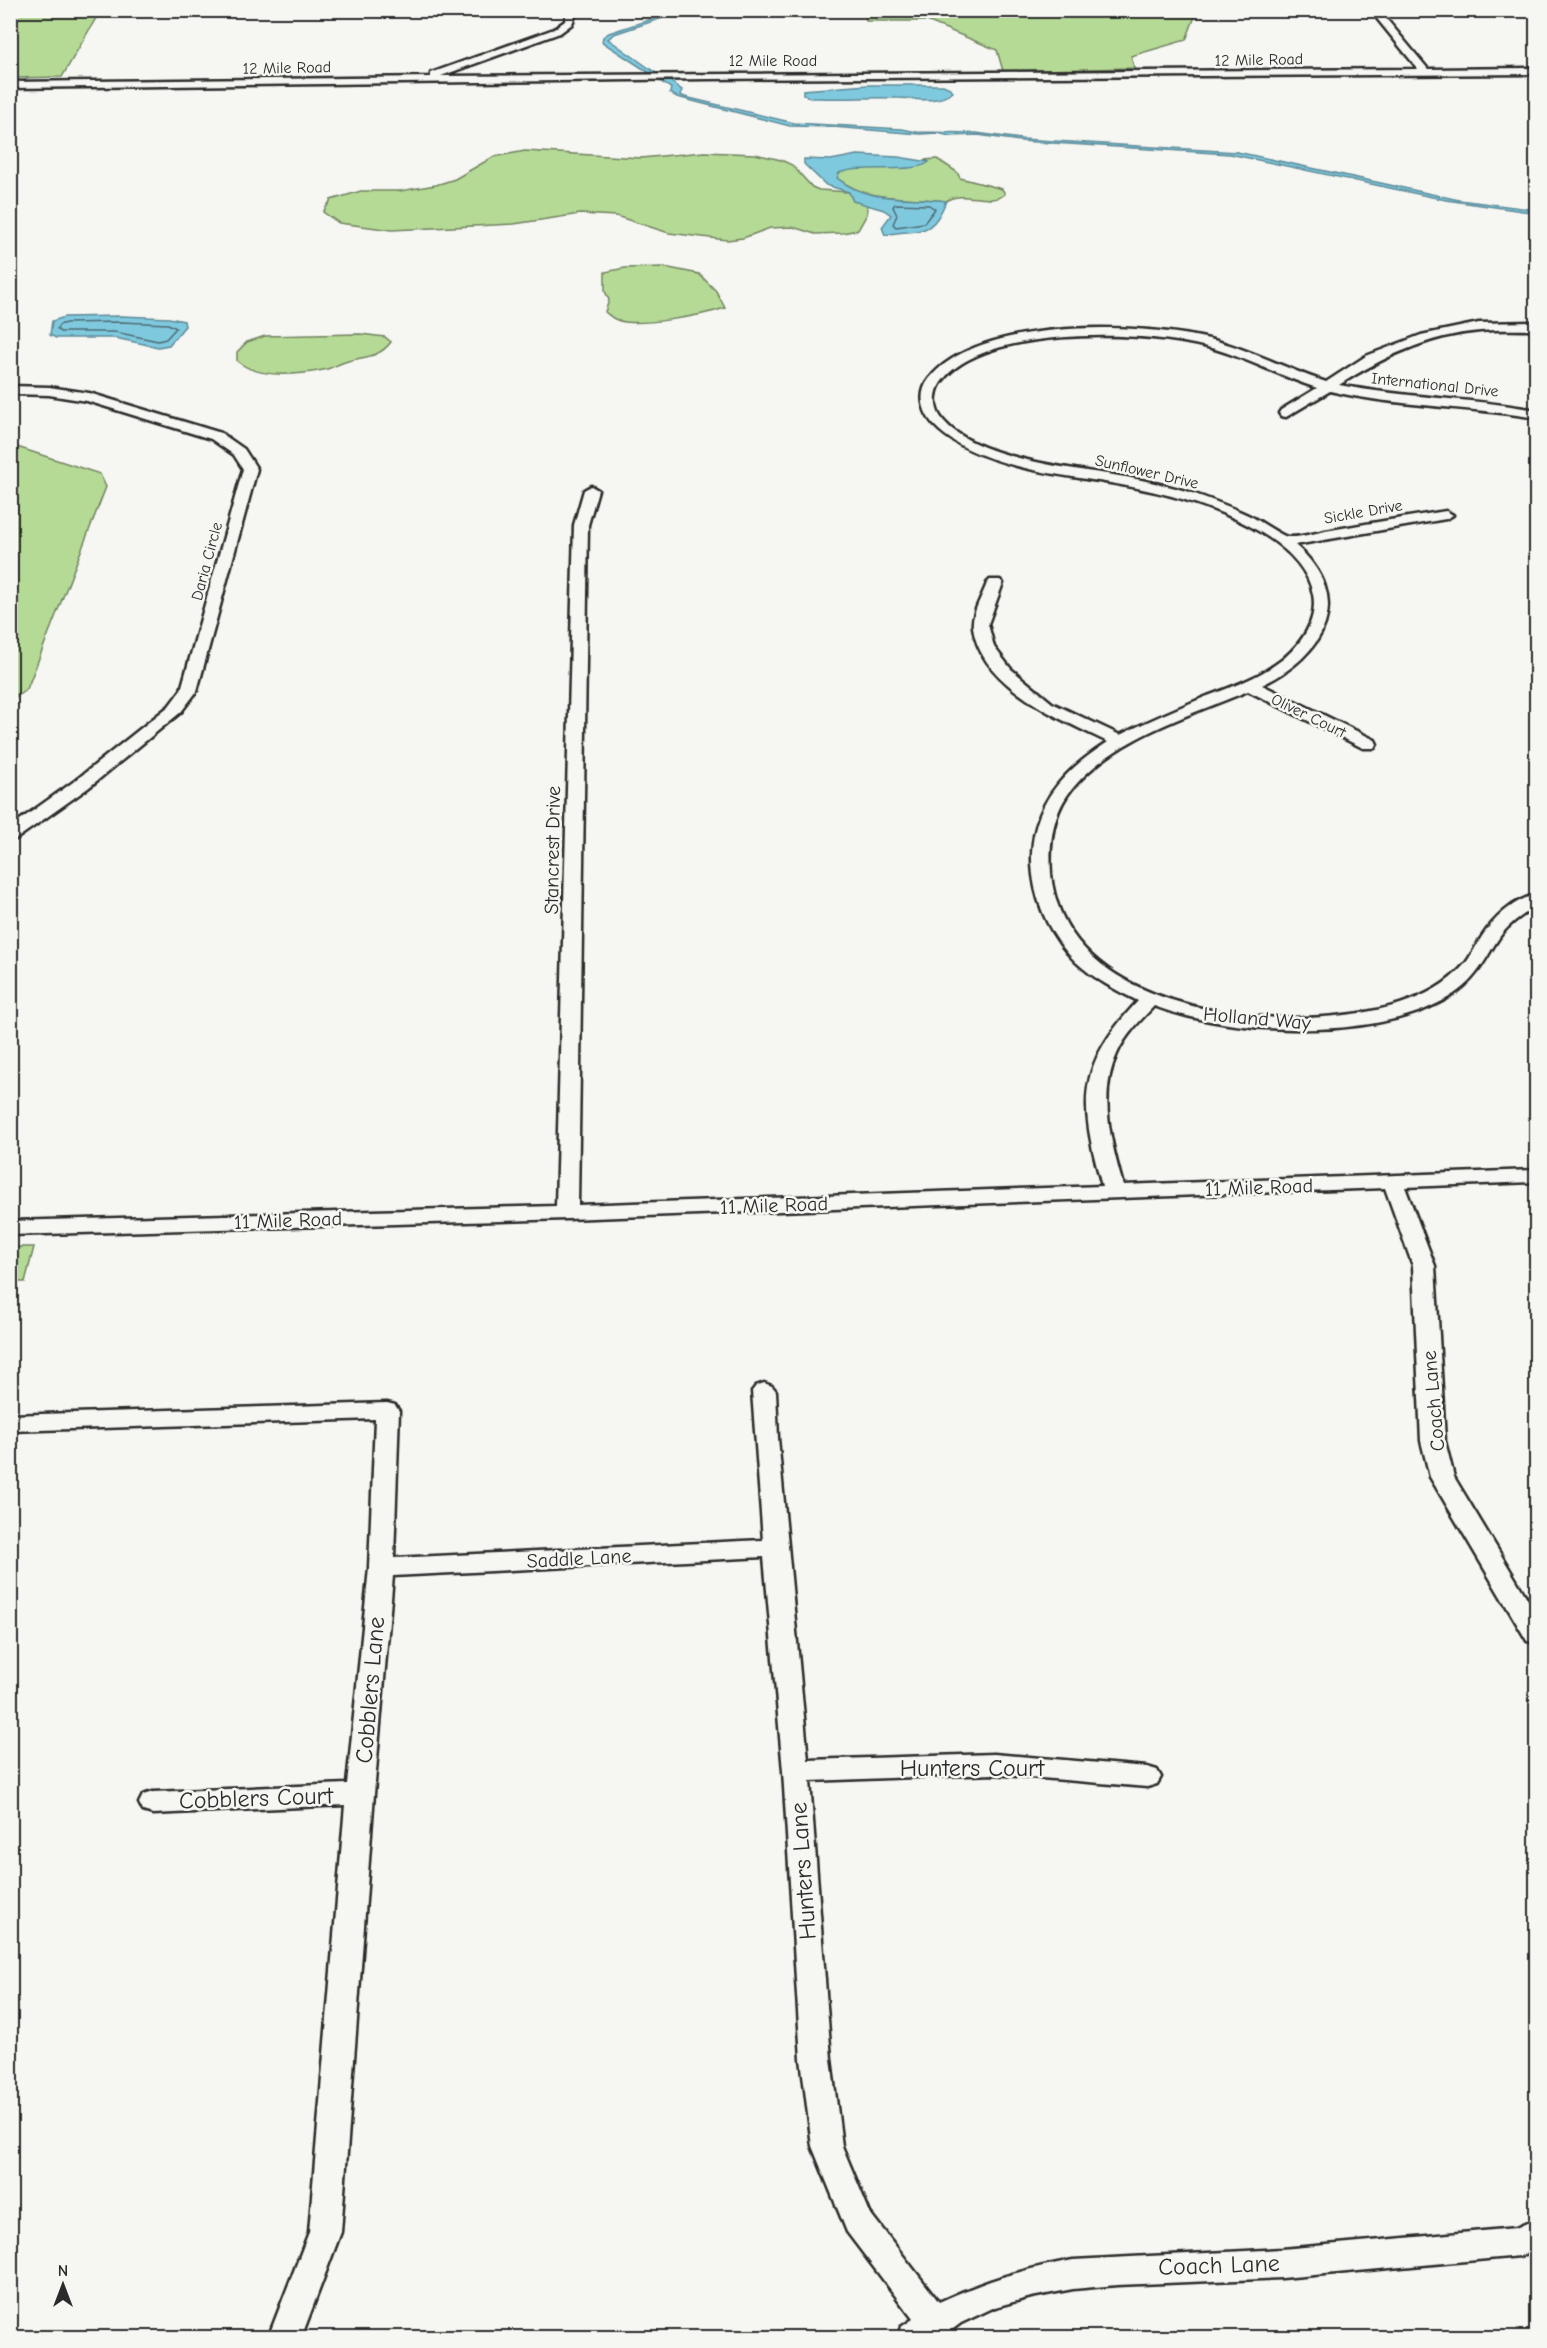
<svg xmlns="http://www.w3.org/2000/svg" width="1547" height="2348" font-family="'Comic Neue',sans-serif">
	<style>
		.green { fill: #b5da95; stroke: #708260; stroke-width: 1.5 }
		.water { fill: #7fc9df; stroke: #5d8a97; stroke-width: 1.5 }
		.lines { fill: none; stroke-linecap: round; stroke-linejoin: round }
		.shore { stroke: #4d6a73; stroke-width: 1.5 }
		.minor-casing { stroke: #2b2b2b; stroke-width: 5 }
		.minor { fill: #f6f6f2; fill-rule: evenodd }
		.labels { text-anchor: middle; stroke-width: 5; stroke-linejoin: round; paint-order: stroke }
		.far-street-label { font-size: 16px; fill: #2b2b2b; stroke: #f6f6f2 }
		.street-label { font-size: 20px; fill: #2b2b2b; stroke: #f6f6f2 }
		.near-street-label { font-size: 24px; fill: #2b2b2b; stroke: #f6f6f2 }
	</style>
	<rect width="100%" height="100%" fill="#f6f6f2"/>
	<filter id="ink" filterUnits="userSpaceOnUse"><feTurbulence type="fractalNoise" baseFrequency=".0167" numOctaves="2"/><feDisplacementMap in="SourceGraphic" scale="12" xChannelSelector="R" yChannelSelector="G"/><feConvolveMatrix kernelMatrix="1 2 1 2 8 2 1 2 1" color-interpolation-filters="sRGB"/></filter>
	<g filter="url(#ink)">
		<!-- green -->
		<g class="green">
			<path d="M10 11 11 10 100 11 62 77 11 78Z"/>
			<path d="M865 11V10L1197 11 1186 40 1131 56 1134 68 1003 71 997 50 927 21H866Z"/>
			<path d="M525 151 641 158 704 152 755 154 781 160 792 165 812 187 819 190 849 192 853 201 867 204V214L858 230 842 233 815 234 793 227 770 228 743 238 727 240 669 233 616 216 580 214 514 224 392 230 339 223 323 212 331 200 361 191H400L436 185 455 179 493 157Z"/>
			<path d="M937 159 957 172 960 178 1002 189 1005 194C990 207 963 189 946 201 908 196 869 203 837 178L839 173 848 169 929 162 924 160Z"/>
			<path d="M664 267 699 274 716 291 725 308C704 315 637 328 617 320 613 319 609 315 605 312L609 300 605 291V272L625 268Z"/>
			<path d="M360 334 385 337 391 342C378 359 363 356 345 362 338 364 331 369 323 370 297 375 258 379 237 361V352L247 342 265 336Z"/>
			<path d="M11 445 100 474 106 487 27 689 11 701Z"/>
			<path d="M11 1247H34L25 1282H11Z"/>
		</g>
		<!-- water -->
		<g class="water">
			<path d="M679 10 684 11 614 34 608 39 656 73 648 72 602 42 603 37 609 33Z"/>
			<path d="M667 79 682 90 680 95 685 97 794 123 902 129 917 132 976 133 1021 139 1237 152 1459 200 1536 210V213L1446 200 1230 154 1020 141 978 135 950 136 938 133 920 134 833 127 790 126 677 97 670 93 671 88 658 80Z"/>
			<path d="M868 85H943L950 88 953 92C936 105 916 98 897 98 871 97 846 99 820 98H810L803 94V90Z"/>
			<path d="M857 155 898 157 929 162C915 174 862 164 839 173L837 178C868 204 908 196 946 201 931 239 920 228 885 235L882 227 891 215 884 210 853 201 849 192 826 185 804 164V159L831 160Z"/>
			<path d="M121 316 169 318 184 321 185 326 169 345 158 347 115 338H56L50 335 52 321 65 317Z"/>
		</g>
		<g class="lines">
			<!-- shore -->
			<g class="shore">
				<path d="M895 204 929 205 935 209 924 223 896 227 893 224 897 215 893 207Z"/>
				<path d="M121 322 168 324 176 328 166 339 158 341 115 332H60L57 329 59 325 66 323Z"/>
			</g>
			<!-- minor casing -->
			<g class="minor-casing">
				<g id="minor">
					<path d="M567 10H577L572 24 560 33 441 76 1418 69 1370 10H1379L1428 69 1536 68V74L706 79 10 88V82L431 77V73L554 29 565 21Z"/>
					<path d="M1536 322V330C1518 330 1499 329 1480 331 1429 335 1381 358 1339 385 1404 398 1471 398 1536 410V418C1468 406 1397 407 1330 391L1286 417 1281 416 1279 413 1281 410 1317 388C1275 375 1237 352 1194 344 1134 331 984 327 943 380 935 389 933 405 940 416 968 459 1079 469 1126 477 1148 481 1170 486 1192 493 1212 500 1231 507 1250 516 1259 520 1281 536 1288 537 1301 538 1318 532 1331 530 1369 523 1408 517 1446 511L1453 515 1446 519 1295 545C1356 598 1325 655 1262 685L1375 740 1377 744 1375 748H1363L1248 691C1189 716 1115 737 1072 789 1052 813 1049 844 1051 874 1063 996 1224 1024 1324 1017 1373 1013 1430 1004 1464 965 1471 957 1475 947 1481 938 1493 919 1514 899 1536 895V907C1523 914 1510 923 1501 935 1488 953 1481 972 1463 987 1395 1044 1233 1036 1154 1006 1140 1021 1125 1035 1117 1054 1098 1095 1111 1143 1123 1185L1536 1170V1182L1405 1187 1435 1266 1445 1441 1454 1477 1536 1613V1643L1527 1641 1430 1477 1421 1441 1413 1266 1385 1188 567 1219 10 1235V1221L556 1206 574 525 584 490 591 486 598 490 588 525 578 1205 1102 1186C1079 1102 1076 1067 1138 1001 1116 990 1094 979 1076 962 1029 916 1014 836 1059 783 1073 766 1090 754 1108 742 1062 720 980 686 973 627 971 614 983 595 987 583L990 580H1000L1003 583 988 624 994 647 1011 669 1052 703 1120 735C1148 721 1176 709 1205 697 1232 687 1260 677 1283 659 1302 643 1318 620 1313 594 1300 530 1187 497 1132 487 1094 479 1055 476 1017 466 990 459 960 449 939 430 924 417 916 396 929 379 978 316 1147 322 1217 341 1255 352 1289 370 1326 382L1366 356 1421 335 1479 323Z"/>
					<path d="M10 386 49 387 89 393 221 433 244 449 257 469 197 691 181 712 88 788 16 839 10 840V827L76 780 169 706 181 690 243 469 234 455 211 439 87 401 49 395 10 394Z"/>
					<path d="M764 1383 772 1386 776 1391 778 1438 808 1760 994 1754 1147 1767 1157 1770 1161 1777 1157 1784 1147 1787 994 1774 810 1781 831 2059 842 2146 870 2213 939 2302C984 2281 1024 2269 1073 2260L1282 2249 1516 2228 1536 2219V2249L1520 2256 1282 2278 1117 2285 1073 2289 1031 2297 995 2307 961 2323 941 2338H897L901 2327 913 2319 847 2232 812 2146 801 2059 783 1771 764 1557 393 1576 374 1794 341 2232 301 2338H268L309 2232 345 1805 153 1814 143 1811 139 1803 143 1795 153 1792 347 1784 369 1568 375 1419 10 1431V1415L387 1403 395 1405 399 1411 394 1558 763 1540 752 1391 756 1386Z"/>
				</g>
			</g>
			<!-- minor -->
			<use href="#minor" class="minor"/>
		</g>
	</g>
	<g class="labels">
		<!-- far-street labels -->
		<g class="far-street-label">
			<text transform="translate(1259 59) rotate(-1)" y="6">12 Mile Road</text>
			<text x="773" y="66">12 Mile Road</text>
			<text transform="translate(287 67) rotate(-1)" y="6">12 Mile Road</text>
			<text transform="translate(1435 384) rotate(6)" y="6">International Drive</text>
			<text transform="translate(1147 471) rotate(13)" y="6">Sunflower Drive</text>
			<text transform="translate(1363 511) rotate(-10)" y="6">Sickle Drive</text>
			<text transform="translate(206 561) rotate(-75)" y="6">Daria Circle</text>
			<text transform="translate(1309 715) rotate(26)" y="6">Oliver Court</text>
		</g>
		<!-- street labels -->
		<g class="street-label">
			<text transform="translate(552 850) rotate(-89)" y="7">Stancrest Drive</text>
			<text transform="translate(1257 1018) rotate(5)" y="7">Holland Way</text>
			<text transform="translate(1259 1187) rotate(-2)" y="7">11 Mile Road</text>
			<text transform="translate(774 1205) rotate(-2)" y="7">11 Mile Road</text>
			<text transform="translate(288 1220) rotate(-2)" y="7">11 Mile Road</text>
			<text transform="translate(1433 1401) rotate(-95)" y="7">Coach Lane</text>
			<text transform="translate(579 1558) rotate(-3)" y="7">Saddle Lane</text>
		</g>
		<!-- near-street labels -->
		<g class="near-street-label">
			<text transform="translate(370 1690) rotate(-85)" y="8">Cobblers Lane</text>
			<text x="972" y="1776">Hunters Court</text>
			<text transform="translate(256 1798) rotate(-2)" y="8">Cobblers Court</text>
			<text transform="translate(803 1871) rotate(-94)" y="8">Hunters Lane</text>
			<text transform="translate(1219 2265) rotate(-2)" y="8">Coach Lane</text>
		</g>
	</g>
	<!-- margin -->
	<rect width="1547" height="2348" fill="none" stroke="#f6f6f2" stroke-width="36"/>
	<rect x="18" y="18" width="1511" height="2312" fill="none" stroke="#2b2b2b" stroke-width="2" filter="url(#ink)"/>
	<!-- north arrow -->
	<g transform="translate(63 2285)" stroke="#f6f6f2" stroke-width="4.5" paint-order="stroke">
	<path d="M0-4.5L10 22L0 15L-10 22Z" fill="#2b2b2b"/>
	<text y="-9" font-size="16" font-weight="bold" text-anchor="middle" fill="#2b2b2b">N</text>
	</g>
</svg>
